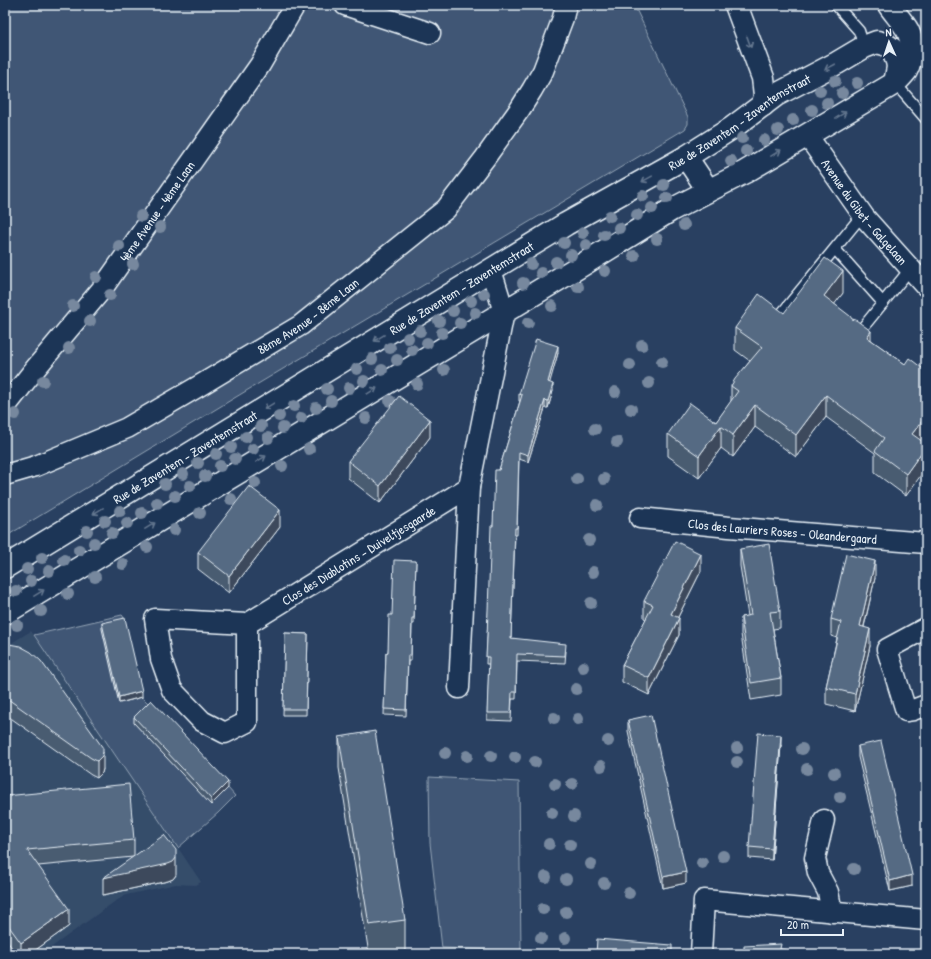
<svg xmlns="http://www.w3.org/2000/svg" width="931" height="959" font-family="'Patrick Hand',sans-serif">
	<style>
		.built { fill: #364d6b }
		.green { fill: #415774; stroke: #94a4b6 }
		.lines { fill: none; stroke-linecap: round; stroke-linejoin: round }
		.lane-casing { stroke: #e8f1f8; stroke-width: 13 }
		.street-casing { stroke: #e8f1f8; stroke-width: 23 }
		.secondary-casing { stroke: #e8f1f8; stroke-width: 25 }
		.lane { stroke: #1d3557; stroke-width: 10 }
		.street { stroke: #1d3557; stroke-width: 20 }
		.secondary { stroke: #1d3557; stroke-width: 22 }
		.tree { fill: #77889e }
		.wall { fill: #495b71; stroke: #e8f1f8 }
		.shaded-wall { fill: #3c4a5c; stroke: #e8f1f8 }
		.building { fill: #556a83; stroke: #e8f1f8 }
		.oneway { stroke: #64778f }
		.labels { text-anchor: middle; stroke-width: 3; stroke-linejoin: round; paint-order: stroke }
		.street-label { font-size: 13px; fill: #e8f1f8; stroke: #1d3557 }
	</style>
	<rect width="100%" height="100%" fill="#294061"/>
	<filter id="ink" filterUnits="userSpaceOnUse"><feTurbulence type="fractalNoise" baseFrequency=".025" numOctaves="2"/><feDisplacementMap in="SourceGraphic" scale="8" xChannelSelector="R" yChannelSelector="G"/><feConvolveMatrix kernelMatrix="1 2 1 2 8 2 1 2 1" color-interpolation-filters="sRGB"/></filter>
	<g filter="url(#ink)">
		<!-- built -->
		<path class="built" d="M31 631 201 882 196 885 176 884 126 895 114 902 42 954H16L5 938V647Z"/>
		<!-- green -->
		<g class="green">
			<path d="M5 5H634L688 117V124L685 129 231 400 5 537Z"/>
			<path d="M122 615 123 616 125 623 120 703 142 697 151 706 134 723 211 804 228 788 235 796 218 813 178 848 34 635Z"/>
			<path d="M429 777 519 782 521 951 442 948 430 843Z"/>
		</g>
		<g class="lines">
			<!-- lane casing -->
			<g class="lane-casing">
				<g id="lane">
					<path d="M836 5 859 31 864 47"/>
					<path d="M895 83 926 119"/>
					<path d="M835 249 883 303"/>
					<path d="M778 318 863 214"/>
					<path d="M856 336 911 268"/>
				</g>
			</g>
			<!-- street casing -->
			<g class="street-casing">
				<g id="street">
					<path d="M345 5 430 33"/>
					<path id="s1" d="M807 135 865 218 926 286"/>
					<path id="s2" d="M5 407 35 369 102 289 260 65 295 5"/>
					<path id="s3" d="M5 475 36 466 127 428 199 386 301 325 446 209 485 158 520 109 532 90 543 71 563 18 566 5"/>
					<path id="s4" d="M640 518 729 527 926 543"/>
					<path id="s5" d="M247 624V722L225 733 202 721 172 690 161 659 155 619 247 624 469 487 504 312 491 270"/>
					<path d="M926 628 887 649 906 711 913 710 926 705"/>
					<path d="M459 688 469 487"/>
					<path d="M824 820 815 858 818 873 828 892 832 912"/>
					<path d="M701 954 704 900 926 920"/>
				</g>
			</g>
			<!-- secondary casing -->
			<g class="secondary-casing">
				<g id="secondary">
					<path d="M736 5 763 78 765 95 763 105"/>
					<path d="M686 157 708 190"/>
					<path id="s6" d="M5 567 566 224 686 157 732 128 776 95 837 63 864 47 877 42 885 44 892 49 897 61 898 67 895 83"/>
					<path d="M5 613 582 265 671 210 745 172 895 83C899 79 903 75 906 71 912 59 914 44 908 31 903 22 895 14 889 5"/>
				</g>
			</g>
			<!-- lane -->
			<use href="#lane" class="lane"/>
			<!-- street -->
			<use href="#street" class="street"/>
			<!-- secondary -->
			<use href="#secondary" class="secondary"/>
		</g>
		<!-- trees -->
		<g class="tree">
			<circle cx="835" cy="81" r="6"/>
			<circle cx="857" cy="83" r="6"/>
			<circle cx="820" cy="91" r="6"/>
			<circle cx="842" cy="93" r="6"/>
			<circle cx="827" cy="103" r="6"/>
			<circle cx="812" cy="110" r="6"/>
			<circle cx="793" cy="120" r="6"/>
			<circle cx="778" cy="130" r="6"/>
			<circle cx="742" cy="138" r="6"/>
			<circle cx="764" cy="140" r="6"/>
			<circle cx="746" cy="151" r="6"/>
			<circle cx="731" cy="161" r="6"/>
			<circle cx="664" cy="185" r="6"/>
			<circle cx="643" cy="196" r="6"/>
			<circle cx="667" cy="198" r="6"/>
			<circle cx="652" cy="208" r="6"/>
			<circle cx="637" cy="215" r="6"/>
			<circle cx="141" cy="216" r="6"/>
			<circle cx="610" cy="216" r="6"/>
			<circle cx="684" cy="225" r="6"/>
			<circle cx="160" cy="227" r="6"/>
			<circle cx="619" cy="228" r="6"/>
			<circle cx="583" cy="233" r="6"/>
			<circle cx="604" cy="235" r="6"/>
			<circle cx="657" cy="239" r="6"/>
			<circle cx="564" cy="243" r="6"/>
			<circle cx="586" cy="245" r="6"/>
			<circle cx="119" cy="246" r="6"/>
			<circle cx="571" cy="255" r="6"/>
			<circle cx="634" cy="256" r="6"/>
			<circle cx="556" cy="262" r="6"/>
			<circle cx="133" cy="264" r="6"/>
			<circle cx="531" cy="264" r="6"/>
			<circle cx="605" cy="271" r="6"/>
			<circle cx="541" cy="273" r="6"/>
			<circle cx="96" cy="277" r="6"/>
			<circle cx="523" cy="283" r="6"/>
			<circle cx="578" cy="287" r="6"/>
			<circle cx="484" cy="294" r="6"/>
			<circle cx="110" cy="295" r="6"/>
			<circle cx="471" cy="301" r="6"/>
			<circle cx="73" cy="306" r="6"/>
			<circle cx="552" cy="306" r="6"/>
			<circle cx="453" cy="311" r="6"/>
			<circle cx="475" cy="313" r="6"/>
			<circle cx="90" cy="321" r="6"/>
			<circle cx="439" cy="321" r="6"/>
			<circle cx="460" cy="323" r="6"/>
			<circle cx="528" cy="323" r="6"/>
			<circle cx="420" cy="331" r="6"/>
			<circle cx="442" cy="333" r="6"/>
			<circle cx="408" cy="338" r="6"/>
			<circle cx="427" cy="343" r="6"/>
			<circle cx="642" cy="345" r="6"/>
			<circle cx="69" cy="348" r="6"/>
			<circle cx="390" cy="348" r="6"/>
			<circle cx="412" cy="350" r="6"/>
			<circle cx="372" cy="359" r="6"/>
			<circle cx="397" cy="360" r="6"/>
			<circle cx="662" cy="362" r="6"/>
			<circle cx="630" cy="365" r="6"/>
			<circle cx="357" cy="369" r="6"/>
			<circle cx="382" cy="370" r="6"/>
			<circle cx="444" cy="370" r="6"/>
			<circle cx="43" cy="381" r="6"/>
			<circle cx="364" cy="381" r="6"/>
			<circle cx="649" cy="383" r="6"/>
			<circle cx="417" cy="384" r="6"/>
			<circle cx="349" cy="388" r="6"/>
			<circle cx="327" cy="389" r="6"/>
			<circle cx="615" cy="392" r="6"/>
			<circle cx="331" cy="401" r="6"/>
			<circle cx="390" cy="401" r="6"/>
			<circle cx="294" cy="406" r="6"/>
			<circle cx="316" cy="408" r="6"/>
			<circle cx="631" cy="409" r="6"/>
			<circle cx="15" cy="414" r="6"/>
			<circle cx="279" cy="416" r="6"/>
			<circle cx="301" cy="418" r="6"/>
			<circle cx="366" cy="418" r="6"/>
			<circle cx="261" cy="426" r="6"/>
			<circle cx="283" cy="428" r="6"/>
			<circle cx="595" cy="429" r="6"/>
			<circle cx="246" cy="437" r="6"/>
			<circle cx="268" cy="438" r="6"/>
			<circle cx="617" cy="442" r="6"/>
			<circle cx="231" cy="447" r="6"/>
			<circle cx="253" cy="449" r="6"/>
			<circle cx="309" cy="449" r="6"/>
			<circle cx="216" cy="454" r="6"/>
			<circle cx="235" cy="459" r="6"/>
			<circle cx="198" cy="463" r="6"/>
			<circle cx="220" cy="466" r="6"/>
			<circle cx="282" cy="466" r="6"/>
			<circle cx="183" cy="474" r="6"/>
			<circle cx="205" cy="476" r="6"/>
			<circle cx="577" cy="479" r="6"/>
			<circle cx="604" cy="479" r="6"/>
			<circle cx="255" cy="483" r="6"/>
			<circle cx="165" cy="484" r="6"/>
			<circle cx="190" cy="486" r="6"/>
			<circle cx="175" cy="496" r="6"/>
			<circle cx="231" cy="499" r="6"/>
			<circle cx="157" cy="503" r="6"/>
			<circle cx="597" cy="505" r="6"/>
			<circle cx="120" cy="511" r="6"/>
			<circle cx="142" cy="513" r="6"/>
			<circle cx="200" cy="513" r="6"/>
			<circle cx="105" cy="521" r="6"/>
			<circle cx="127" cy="523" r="6"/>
			<circle cx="174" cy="530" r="6"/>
			<circle cx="87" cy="531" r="6"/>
			<circle cx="112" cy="533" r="6"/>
			<circle cx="589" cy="540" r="6"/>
			<circle cx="94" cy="543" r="6"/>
			<circle cx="147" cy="547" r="6"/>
			<circle cx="79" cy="550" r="6"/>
			<circle cx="42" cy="558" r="6"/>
			<circle cx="64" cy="560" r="6"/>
			<circle cx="123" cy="564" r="6"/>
			<circle cx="27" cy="569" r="6"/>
			<circle cx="49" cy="571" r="6"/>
			<circle cx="593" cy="572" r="6"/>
			<circle cx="95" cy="577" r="6"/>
			<circle cx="31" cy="581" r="6"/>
			<circle cx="16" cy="591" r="6"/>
			<circle cx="68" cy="594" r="6"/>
			<circle cx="591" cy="603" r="6"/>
			<circle cx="41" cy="611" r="6"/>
			<circle cx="17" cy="625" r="6"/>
			<circle cx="583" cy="667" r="6"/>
			<circle cx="576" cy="689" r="6"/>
			<circle cx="554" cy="718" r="6"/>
			<circle cx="578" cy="719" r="6"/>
			<circle cx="608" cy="741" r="6"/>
			<circle cx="737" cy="748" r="6"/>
			<circle cx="802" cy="749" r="6"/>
			<circle cx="445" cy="753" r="6"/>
			<circle cx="467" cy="756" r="6"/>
			<circle cx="491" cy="756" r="6"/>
			<circle cx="515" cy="757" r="6"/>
			<circle cx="535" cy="762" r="6"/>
			<circle cx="737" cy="762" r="6"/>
			<circle cx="601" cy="766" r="6"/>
			<circle cx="807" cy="769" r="6"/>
			<circle cx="834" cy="773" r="6"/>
			<circle cx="555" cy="784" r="6"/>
			<circle cx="572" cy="784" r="6"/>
			<circle cx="840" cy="797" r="6"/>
			<circle cx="552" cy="813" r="6"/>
			<circle cx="574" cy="816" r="6"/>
			<circle cx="549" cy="844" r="6"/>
			<circle cx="570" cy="845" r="6"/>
			<circle cx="723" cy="856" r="6"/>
			<circle cx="702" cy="863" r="6"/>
			<circle cx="591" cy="864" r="6"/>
			<circle cx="854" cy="869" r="6"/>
			<circle cx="546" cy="877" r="6"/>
			<circle cx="566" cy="879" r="6"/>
			<circle cx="604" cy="883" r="6"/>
			<circle cx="629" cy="893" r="6"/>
			<circle cx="543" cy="909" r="6"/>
			<circle cx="566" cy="912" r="6"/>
			<circle cx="541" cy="938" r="6"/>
			<circle cx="565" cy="938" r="6"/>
		</g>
		<!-- wall -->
		<g class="wall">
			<path d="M843 293 834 304 852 319 871 340 905 364 926 371V438L923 442 906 496 875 473V453L826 417 796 457 755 427 733 457 721 448 699 478 668 456V434L716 422 731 402V386L750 361 735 350V328L784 313Z"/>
			<path d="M558 353 549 383 553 391 548 408H545L528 462 519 459 517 535H515L511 638 566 651 565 663 517 661 516 699H512L511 721 487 720 489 664H486L487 638 493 526 499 470 520 401H519V394Z"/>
			<path d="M430 437 380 503 348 478V461Z"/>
			<path d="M280 527 229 593 198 569V552Z"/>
			<path d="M740 549 780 611V628L773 629 781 678V695L751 700 741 634V617L748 616 740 566Z"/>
			<path d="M416 561 414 624H412L411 661H408L406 716 384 715 386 653 388 652 392 615Z"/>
			<path d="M701 571 678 617 679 635 649 695 622 682V665L646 619 644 618V601Z"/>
			<path d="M875 578 864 627 870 646 855 711 826 704V687L837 638 831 636V619Z"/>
			<path d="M102 623 142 697 119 703 102 629Z"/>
			<path d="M285 633 308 634 306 715H283Z"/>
			<path d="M5 644H9L103 769 102 773 97 778 91 775 5 714Z"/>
			<path d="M134 717 228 788 211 805 134 723Z"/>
			<path d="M628 720 686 883 663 888 628 731Z"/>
			<path d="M339 737 405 920V951L383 954H369L339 768Z"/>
			<path d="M781 745 772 860 749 858V847Z"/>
			<path d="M858 746 912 886 890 891 858 757Z"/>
			<path d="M5 796 134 840V856L176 875 173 879 168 881 103 895 133 857 38 866 69 926 30 954H16L5 938Z"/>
		</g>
		<!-- shaded-wall -->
		<g class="shaded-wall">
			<path d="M843 271V293L824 318V296Z"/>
			<path d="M871 331V353L867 337Z"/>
			<path d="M558 346V353L548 389V382Z"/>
			<path d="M553 384V391L548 408V401Z"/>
			<path d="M826 395V417L796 457V435Z"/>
			<path d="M545 400V408L528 462V455Z"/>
			<path d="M755 405V427L733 457V435Z"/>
			<path d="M926 416V438L912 456V434Z"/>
			<path d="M430 420V437L380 503V486Z"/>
			<path d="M721 426V448L699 478V456Z"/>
			<path d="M926 446V468L906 496V474Z"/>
			<path d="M280 510V527L229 593V576Z"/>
			<path d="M701 554V571L671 631V614Z"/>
			<path d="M875 561V578L860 643V626Z"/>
			<path d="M679 618V635L649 695V678Z"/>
			<path d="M870 629V646L855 711V694Z"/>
			<path d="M142 691V697L119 703V697Z"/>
			<path d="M781 735V745L772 860V849Z"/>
			<path d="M103 752V769L102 773 97 778V761Z"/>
			<path d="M228 782V788L211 805V799Z"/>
			<path d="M176 858V875L173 879 168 881 103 895V878Z"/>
			<path d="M686 872V883L663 888V877Z"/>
			<path d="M912 875V886L890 891V881Z"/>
			<path d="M69 909V926L30 954H21V943Z"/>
		</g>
		<!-- building -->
		<g class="building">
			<path d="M825 258 843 271 824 296 850 316 852 319 856 320 871 331 867 337 905 364 909 358 926 371V416L912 434 926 444V446L906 474 875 451 884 438 826 395 796 435 755 405 733 435 721 426 699 456 668 434 690 403 716 422 738 391 731 386 735 379 762 347 735 328 759 294 784 313Z"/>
			<path d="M536 339 558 346 548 382 553 384 548 401 545 400 528 455 519 452 517 528H515L511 638 566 644 565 656 517 654 516 692H512L511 713H487L489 657H486L487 638 491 526H493L495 470H499L522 395 519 394Z"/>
			<path d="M399 396 430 420 380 486 348 461Z"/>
			<path d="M249 486 280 510 229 576 198 552Z"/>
			<path d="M675 541 701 554 671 614 679 618 649 678 622 665 653 605 644 601Z"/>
			<path d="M769 544 780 611 770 612 781 678 751 683 741 617 751 615 740 549Z"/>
			<path d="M846 554 875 561 860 626 870 629 855 694 826 687 841 622 831 619Z"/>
			<path d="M394 560 416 561 414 618H412L411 655H408L406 710 384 709 386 653 388 652 389 615H392Z"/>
			<path d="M125 618 142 691 119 697 102 623Z"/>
			<path d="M285 633 308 634 306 709H283Z"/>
			<path d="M5 644H9L20 646 31 652 41 661 103 748V752L102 756 97 761 91 758 5 697Z"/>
			<path d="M151 700 228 782 211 799 134 717Z"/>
			<path d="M651 715 686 872 663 877 628 720Z"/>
			<path d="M375 731 405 920 369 925 339 737Z"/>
			<path d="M758 733 781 735 772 849 749 847Z"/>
			<path d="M881 741 912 875 890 881 858 746Z"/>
			<path d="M129 784 134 840 27 850 69 909 21 943 5 921V796Z"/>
			<path d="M164 835 176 850V858L173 862 168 864 103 878Z"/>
			<path d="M597 939 672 945V954H596Z"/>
			<path d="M781 944 780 949 786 950V954H727V950L744 951V946Z"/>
		</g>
		<!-- one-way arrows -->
		<defs><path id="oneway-shaft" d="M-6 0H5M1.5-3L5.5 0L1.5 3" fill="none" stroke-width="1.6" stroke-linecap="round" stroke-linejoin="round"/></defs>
		<g class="oneway">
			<use href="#oneway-shaft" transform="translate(749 42) rotate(70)"/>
			<use href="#oneway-shaft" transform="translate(830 67) rotate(152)"/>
			<use href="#oneway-shaft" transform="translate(841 115) rotate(-31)"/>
			<use href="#oneway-shaft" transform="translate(776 153) rotate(-31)"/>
			<use href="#oneway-shaft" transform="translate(647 179) rotate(151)"/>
			<use href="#oneway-shaft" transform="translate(379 338) rotate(149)"/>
			<use href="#oneway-shaft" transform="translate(372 391) rotate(-31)"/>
			<use href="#oneway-shaft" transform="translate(269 406) rotate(149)"/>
			<use href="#oneway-shaft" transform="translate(261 459) rotate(-31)"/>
			<use href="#oneway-shaft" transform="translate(98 511) rotate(149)"/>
			<use href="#oneway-shaft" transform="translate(150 526) rotate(-31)"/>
			<use href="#oneway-shaft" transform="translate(39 593) rotate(-31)"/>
		</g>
	</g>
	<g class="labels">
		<!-- street labels -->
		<g class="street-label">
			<text dy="5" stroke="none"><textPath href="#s6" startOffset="859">Rue de Zaventem - Zaventemstraat</textPath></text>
			<text dy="5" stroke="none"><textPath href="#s2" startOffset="248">4ème Avenue - 4ème Laan</textPath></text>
			<text dy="5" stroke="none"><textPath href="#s1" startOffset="96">Avenue du Gibet - Galgelaan</textPath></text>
			<text dy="5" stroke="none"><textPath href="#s6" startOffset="535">Rue de Zaventem - Zaventemstraat</textPath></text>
			<text dy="5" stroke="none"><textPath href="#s3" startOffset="344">8ème Avenue - 8ème Laan</textPath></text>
			<text dy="5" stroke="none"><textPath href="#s6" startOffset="211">Rue de Zaventem - Zaventemstraat</textPath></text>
			<text dy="5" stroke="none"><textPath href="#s4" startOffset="143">Clos des Lauriers Roses - Oleandergaard</textPath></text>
			<text dy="5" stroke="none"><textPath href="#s5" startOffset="488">Clos des Diablotins - Duiveltjesgaarde</textPath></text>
		</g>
	</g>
	<!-- margin -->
	<rect width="931" height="959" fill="none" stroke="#1d3557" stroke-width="20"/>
	<rect x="10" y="10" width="911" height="939" fill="none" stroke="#e8f1f8" stroke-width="1.5" filter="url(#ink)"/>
	<!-- north arrow -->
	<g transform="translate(889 42) rotate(357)" stroke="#1d3557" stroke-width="3" paint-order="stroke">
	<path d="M0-3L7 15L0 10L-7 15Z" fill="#e8f1f8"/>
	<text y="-6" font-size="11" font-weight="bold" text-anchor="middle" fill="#e8f1f8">N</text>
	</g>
	<!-- scale -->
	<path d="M781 929v6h62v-6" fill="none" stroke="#e8f1f8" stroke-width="2"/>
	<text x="787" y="929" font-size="12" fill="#e8f1f8" stroke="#1d3557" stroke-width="3" paint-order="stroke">20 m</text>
</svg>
